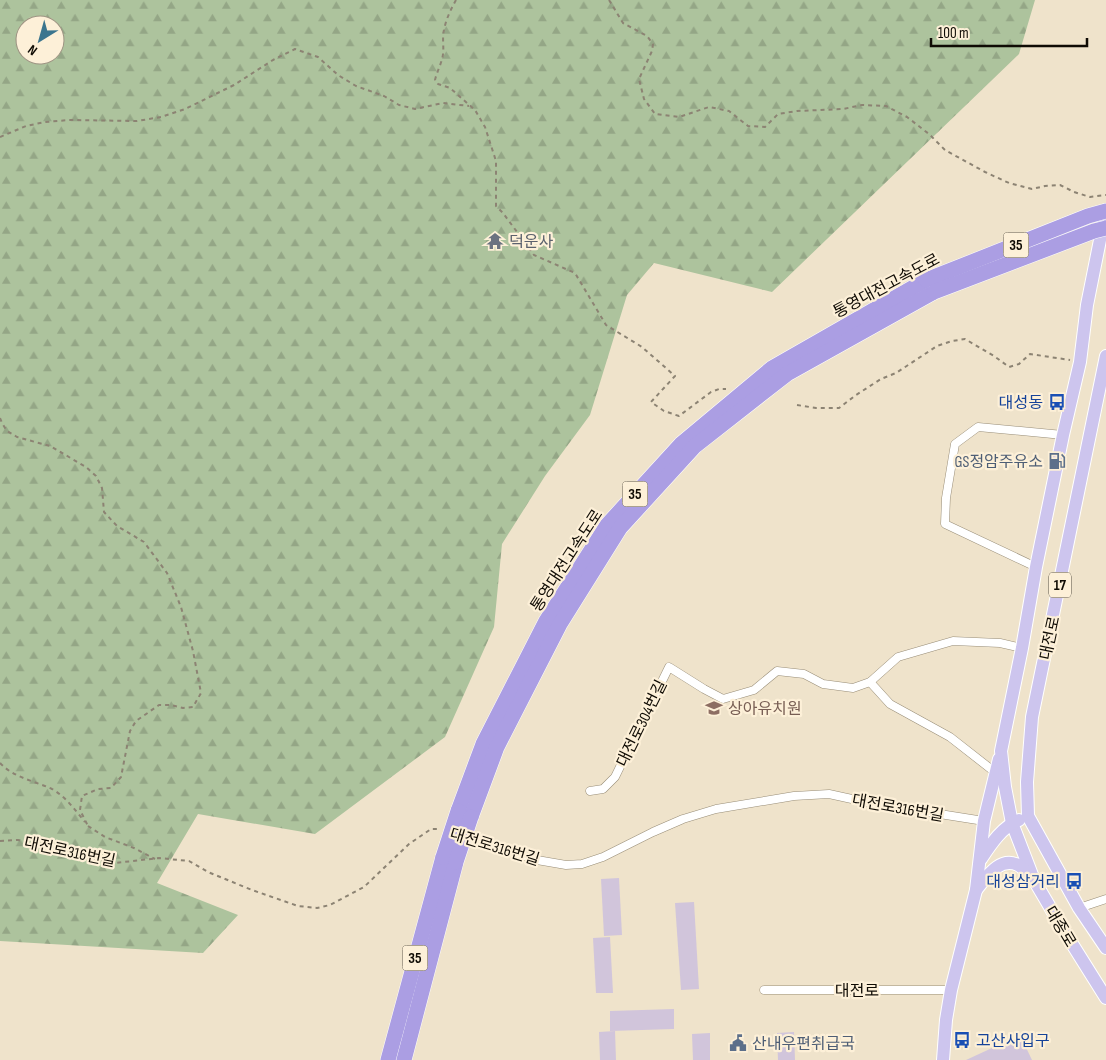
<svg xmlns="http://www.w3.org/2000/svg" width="1106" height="1060" font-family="'Sofia Sans Condensed','Noto Sans KR',sans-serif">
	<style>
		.forest { fill: url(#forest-firs); fill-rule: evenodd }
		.building { fill: #d1c5db }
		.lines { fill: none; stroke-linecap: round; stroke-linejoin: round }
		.minor-casing { stroke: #988d77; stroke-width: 9 }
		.primary-casing { stroke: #fff; stroke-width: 14 }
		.motorway-casing { stroke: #fff; stroke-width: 16 }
		.path { stroke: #8c8373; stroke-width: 2; stroke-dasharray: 4 4; stroke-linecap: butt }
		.minor { stroke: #fff; stroke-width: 8 }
		.primary { stroke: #cdc5ee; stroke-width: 12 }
		.motorway { stroke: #ab9ee3; stroke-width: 15 }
		.motorway-bridge-casing { stroke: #fff; stroke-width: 16; stroke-linecap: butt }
		.motorway-bridge { stroke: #ab9ee3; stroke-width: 15 }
		.labels { text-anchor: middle; stroke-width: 4.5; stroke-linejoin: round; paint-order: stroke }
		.shield { fill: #fdf0d8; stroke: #565044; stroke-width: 1 }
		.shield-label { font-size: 15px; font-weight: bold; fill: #0f0b04 }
		.worship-label { font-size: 16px; fill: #5b616d; stroke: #fdf0d8; text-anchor: start }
		.street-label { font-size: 16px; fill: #0f0b04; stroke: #fdf0d8 }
		.transit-label { font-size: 16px; fill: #164399; stroke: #fdf0d8; text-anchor: end }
		.service-label { font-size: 16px; fill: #4e5e75; stroke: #fdf0d8; text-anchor: end }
		.education-label { font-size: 16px; fill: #785e54; stroke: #fdf0d8; text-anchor: start }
	</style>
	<defs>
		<pattern id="forest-firs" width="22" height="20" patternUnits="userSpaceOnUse" patternTransform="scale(1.25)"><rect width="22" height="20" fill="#adc39d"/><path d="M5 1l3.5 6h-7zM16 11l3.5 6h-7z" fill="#94a686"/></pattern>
	</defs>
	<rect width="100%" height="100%" fill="#efe3cb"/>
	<!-- forest -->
	<path class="forest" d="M0 0H1035L1019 54 772 292 654 263 627 295 590 415 545 476 502 544 494 627 445 737 315 834 198 814 157 883 238 915 203 953 0 941ZM25 25H55V55H25Z"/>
	<!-- building -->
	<g class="building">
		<path d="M619 878 622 935 604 936 601 879Z"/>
		<path d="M694 902 699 989 681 990 675 903Z"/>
		<path d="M610 937 613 993H596L593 938Z"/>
		<path d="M674 1009V1029L610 1031V1011Z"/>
		<path d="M615 1031 616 1060H600L599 1032Z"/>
		<path d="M794 1032 795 1060H778L777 1033Z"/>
		<path d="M710 1033V1060H693L692 1034Z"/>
		<path d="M1020 1035 1032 1060H966Z"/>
	</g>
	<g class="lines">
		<!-- minor casing -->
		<g class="minor-casing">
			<g id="minor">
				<path d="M1036 567 945 524 946 498 955 444 978 427 1063 435"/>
				<path d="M870 682 890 704 950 737 996 773"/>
				<path d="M590 791 603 789 615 777 669 667 704 689 723 699 754 690 777 671 804 674 823 684 853 688 870 682 898 657 953 641 1000 643 1022 648"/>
				<path d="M490 844 537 860 566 865 582 864 603 857 653 832 683 819 716 809 794 796 829 794 870 803 984 821"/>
				<path d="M1079 908 1106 899"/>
				<path d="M764 990H951"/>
			</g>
		</g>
		<!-- primary casing -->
		<g class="primary-casing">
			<g id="primary">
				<path d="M1106 210 1087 305 1080 362 1063 435 1036 567 1022 648 1001 751 1005 787 1012 823 1034 880 1064 931 1106 998"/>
				<path d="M1106 356 1032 717 1027 782 1028 816 1079 908 1106 948"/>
				<path d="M981 859C991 844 1002 827 1019 820"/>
				<path d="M976 890C986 878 999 856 1018 865 1022 867 1027 873 1030 876"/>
				<path d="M943 1060 946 1020 951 990 976 890 984 821 999 759"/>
			</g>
		</g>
		<!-- motorway casing -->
		<g class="motorway-casing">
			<g id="motorway">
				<path d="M458 811 483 744 546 621 607 525 681 444 772 368 926 280"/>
				<path d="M471 817 497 747 560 624 620 528 695 446 787 374 934 292"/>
				<path d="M388 1060 443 857"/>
				<path d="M404 1060 456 862"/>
			</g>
		</g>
		<!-- path -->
		<g class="path">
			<path d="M456 0C451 9 446 19 444 30 442 37 444 46 443 54 442 63 437 71 435 80L438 84 450 88 475 110 485 127 496 161V206L503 213 534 255 575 273 606 325 642 347 675 376 651 402 664 411 679 416 711 392 719 389H726"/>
			<path d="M609 0 623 23 647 36 653 44 652 51 639 79 644 99 655 114 679 117 709 107 729 111 748 126 765 127 778 114 797 111 843 109 862 105 886 106 907 117 929 134 945 150 985 172 1009 183 1032 189 1045 186 1060 185 1074 192 1090 197 1106 195"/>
			<path d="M0 137 26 126 45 122 69 120 137 121 161 117 185 109 234 85 273 60 295 49 318 57 338 75 356 86 384 96 399 105 415 109 443 103 469 106"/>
			<path d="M797 405 816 408H839L856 395 881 379 896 373 937 346 952 341 965 339 994 356 1009 367 1019 364 1030 354 1070 360"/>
			<path d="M0 418 2 423 7 431 17 437 50 446 86 467 96 476 102 488 104 512 117 526 144 542 167 573 181 607 193 651 201 693 193 707 183 708 171 705H159L136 721 130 731 121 777 111 788 98 789 82 796 80 810 88 826"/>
			<path d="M0 763C14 778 35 781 52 789 66 797 75 810 85 822"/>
			<path d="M88 826 105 837 134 848 155 859"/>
			<path d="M0 841 18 840 90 858 115 863 159 858 189 861 208 872 252 890 298 906 317 908 330 905 364 887 409 844 431 829H440"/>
		</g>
		<!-- minor -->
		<use href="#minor" class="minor"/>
		<!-- primary -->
		<use href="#primary" class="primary"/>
		<!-- motorway -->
		<use href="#motorway" class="motorway"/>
		<!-- motorway-bridge casing -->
		<g class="motorway-bridge-casing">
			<g id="motorway-bridge">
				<path d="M926 280 1088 216 1106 211"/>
				<path d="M934 292 1094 231 1106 228"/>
				<path d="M443 857 458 811"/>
				<path d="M456 862 471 817"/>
			</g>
		</g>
		<!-- motorway-bridge -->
		<use href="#motorway-bridge" class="motorway-bridge"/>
	</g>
	<!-- icons -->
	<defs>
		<g id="temple-bare" transform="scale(1.35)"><path d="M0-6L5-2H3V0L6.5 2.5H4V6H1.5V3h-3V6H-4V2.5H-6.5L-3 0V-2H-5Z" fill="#6b7280" stroke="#fdf0d8" stroke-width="2.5" paint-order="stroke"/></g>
		<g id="bus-bare" transform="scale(1.35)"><path d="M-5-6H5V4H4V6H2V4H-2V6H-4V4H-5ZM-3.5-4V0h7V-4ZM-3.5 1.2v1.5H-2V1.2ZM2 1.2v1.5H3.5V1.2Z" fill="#1a4fb4" stroke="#fdf0d8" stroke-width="2.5" paint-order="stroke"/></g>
		<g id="fuel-bare" transform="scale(1.35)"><path d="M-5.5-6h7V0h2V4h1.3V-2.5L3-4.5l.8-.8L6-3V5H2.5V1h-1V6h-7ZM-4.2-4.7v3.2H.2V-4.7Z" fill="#5c6f8a" stroke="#fdf0d8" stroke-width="2.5" paint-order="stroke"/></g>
		<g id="school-bare" transform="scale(1.35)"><path d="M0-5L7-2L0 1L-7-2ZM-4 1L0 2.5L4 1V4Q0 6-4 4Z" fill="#8d6e63" stroke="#fdf0d8" stroke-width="2.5" paint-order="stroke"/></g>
		<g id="civic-bare" transform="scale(1.35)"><path d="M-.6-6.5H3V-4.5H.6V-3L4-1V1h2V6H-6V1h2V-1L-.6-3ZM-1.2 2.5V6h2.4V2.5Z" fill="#5c6f8a" stroke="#fdf0d8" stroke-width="2.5" paint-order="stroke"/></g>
	</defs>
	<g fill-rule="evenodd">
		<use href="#temple-bare" x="495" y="241"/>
		<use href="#bus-bare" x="1057" y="402"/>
		<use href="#fuel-bare" x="1057" y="461"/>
		<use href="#school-bare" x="714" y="708"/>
		<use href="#bus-bare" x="1074" y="881"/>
		<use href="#bus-bare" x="962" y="1040"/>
		<use href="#civic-bare" x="738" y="1043"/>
	</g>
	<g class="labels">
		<!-- shield labels -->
		<g class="shield">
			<rect x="1003.5" y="232.5" width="25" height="25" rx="4"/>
			<rect x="622.5" y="481.5" width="25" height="25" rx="4"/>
			<rect x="1049" y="572.5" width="22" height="25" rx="4"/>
			<rect x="402.5" y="945.5" width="25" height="25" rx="4"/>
		</g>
		<g class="shield-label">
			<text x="1016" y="250">35</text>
			<text x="635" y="499">35</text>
			<text x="1060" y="590">17</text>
			<text x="415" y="963">35</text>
		</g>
		<!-- worship labels -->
		<g class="worship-label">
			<text x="509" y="247">덕운사</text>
		</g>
		<!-- street labels -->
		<g class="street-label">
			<text transform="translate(886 285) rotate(-28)" y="6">통영대전고속도로</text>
			<text transform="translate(566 560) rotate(-57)" y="6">통영대전고속도로</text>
			<text transform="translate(1049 638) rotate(-78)" y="6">대전로</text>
			<text transform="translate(641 723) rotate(-64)" y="6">대전로304번길</text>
			<text transform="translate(898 807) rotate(10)" y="6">대전로316번길</text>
			<text transform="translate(495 846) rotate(17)" y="6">대전로316번길</text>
			<text transform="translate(70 851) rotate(12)" y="6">대전로316번길</text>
			<text transform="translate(1061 926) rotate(59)" y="6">대종로</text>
			<text x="857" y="996">대전로</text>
		</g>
		<!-- transit labels -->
		<g class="transit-label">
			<text x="1043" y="408">대성동</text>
			<text x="1060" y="887">대성삼거리</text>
			<text x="976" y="1046" text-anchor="start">고산사입구</text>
		</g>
		<!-- service labels -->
		<g class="service-label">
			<text x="1043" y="467">GS정암주유소</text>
			<text x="752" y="1049" text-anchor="start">산내우편취급국</text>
		</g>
		<!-- education labels -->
		<g class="education-label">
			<text x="728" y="714">상아유치원</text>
		</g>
	</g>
	<!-- north arrow -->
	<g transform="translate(40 40) rotate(217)"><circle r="24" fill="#fdf0d8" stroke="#9e9483"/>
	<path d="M0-4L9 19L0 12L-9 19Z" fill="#3b758e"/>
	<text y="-8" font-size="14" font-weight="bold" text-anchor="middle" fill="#0f0b04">N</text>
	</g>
	<!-- scale -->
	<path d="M931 38v8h156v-8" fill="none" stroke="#0f0b04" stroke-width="2.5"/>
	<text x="938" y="38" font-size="15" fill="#0f0b04" stroke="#fdf0d8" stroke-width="4" paint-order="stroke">100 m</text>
</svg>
